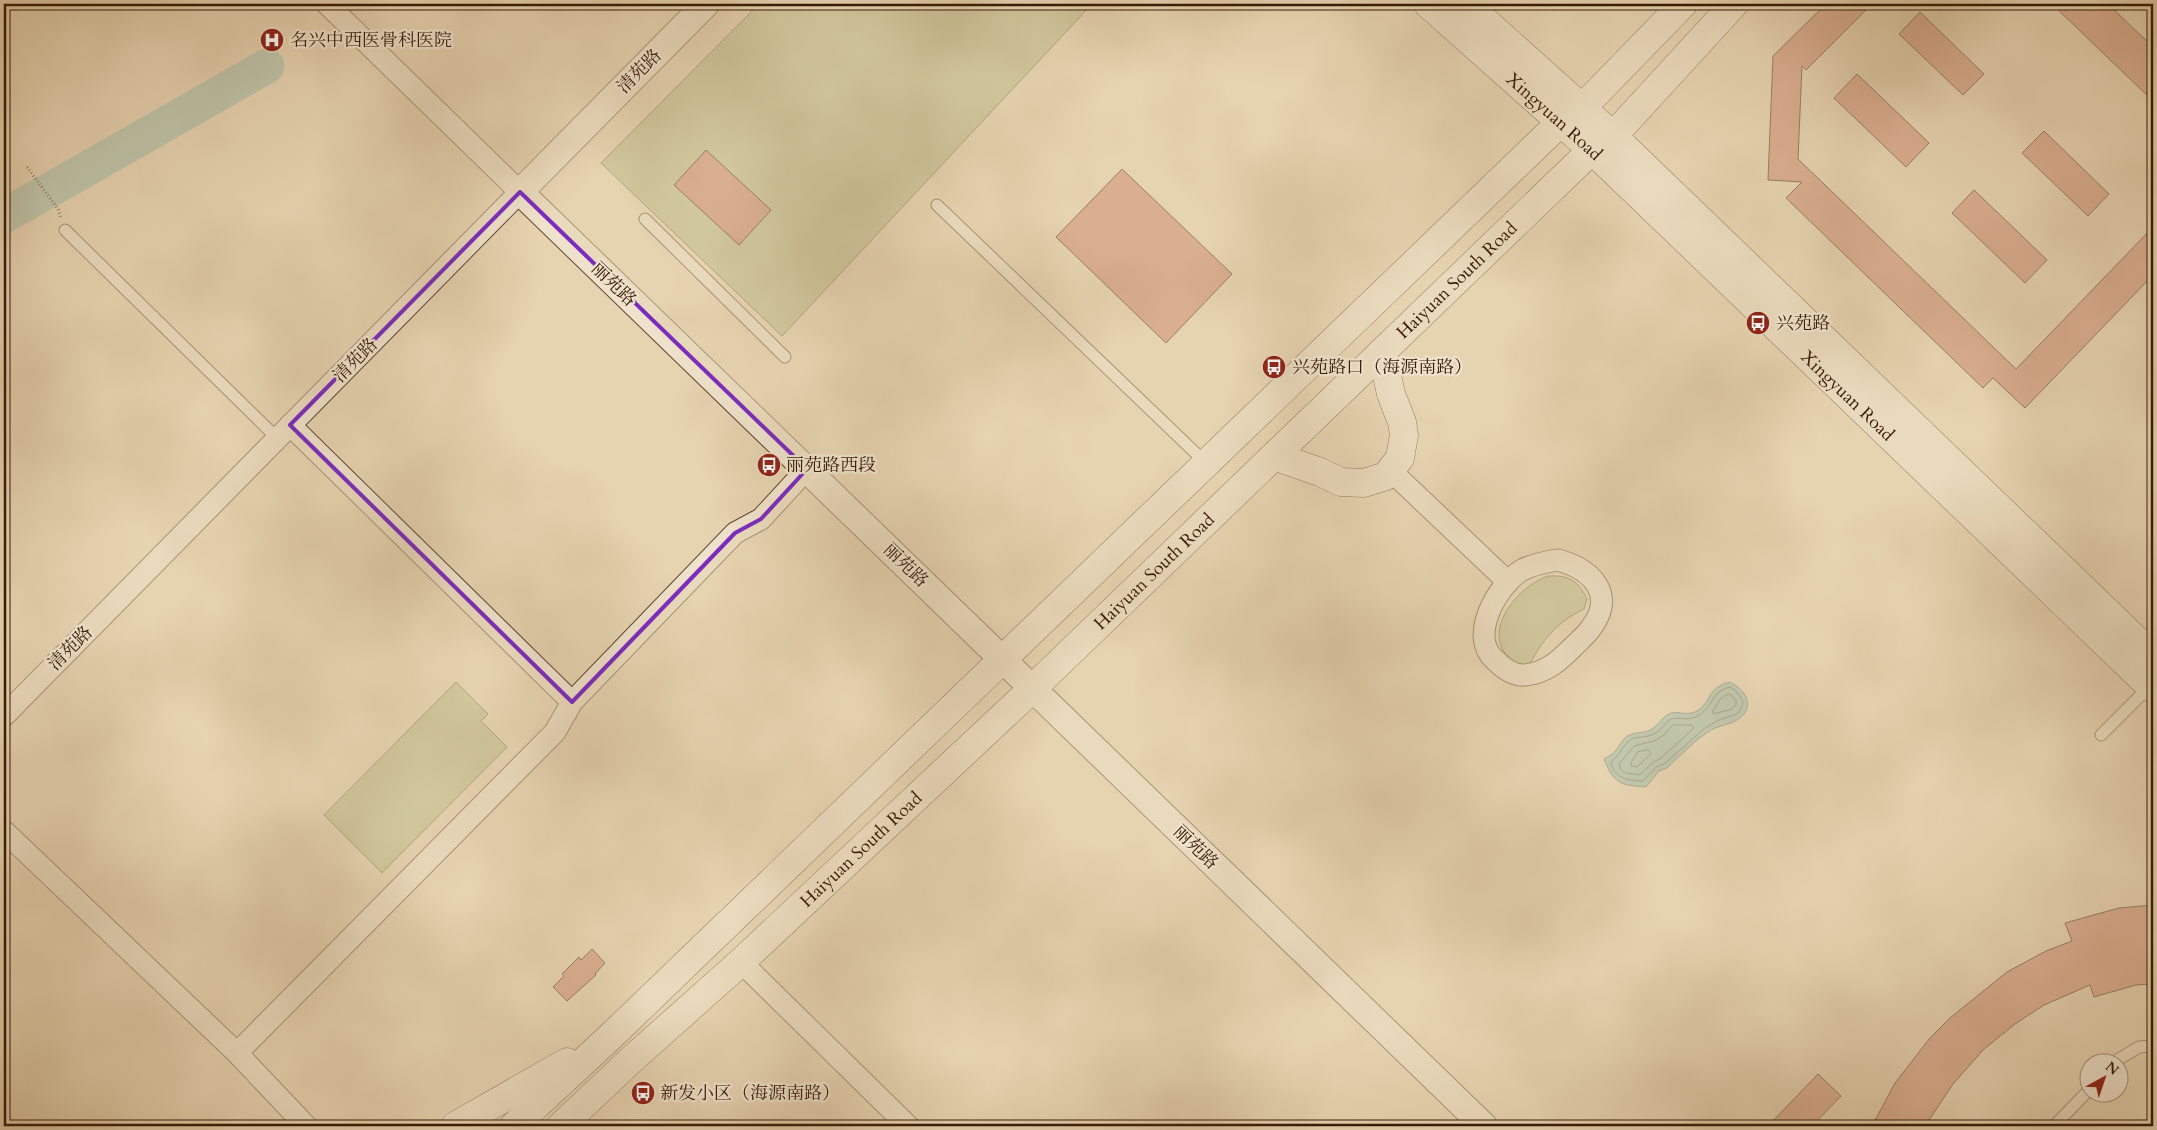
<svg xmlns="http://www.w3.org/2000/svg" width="2157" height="1130" font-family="Cardo,'Noto Serif SC',serif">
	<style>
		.green { fill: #bbbb87; stroke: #786b46 }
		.water { fill: #96b8a9; stroke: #6f7967 }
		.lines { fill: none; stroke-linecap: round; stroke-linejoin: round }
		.shore { stroke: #666a57; stroke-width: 1 }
		.river { stroke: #96b8a9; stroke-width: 35 }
		.building { fill: #cd836a; stroke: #351b05 }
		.service-casing { stroke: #614930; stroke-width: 13 }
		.minor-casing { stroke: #614930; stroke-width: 23 }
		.tertiary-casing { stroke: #614930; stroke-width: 28 }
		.secondary-casing { stroke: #351b05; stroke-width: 29 }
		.path { stroke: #351b05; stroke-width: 3; stroke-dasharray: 1 2.5; stroke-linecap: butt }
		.service { stroke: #efe2cc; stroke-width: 11 }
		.minor { stroke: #efe2cc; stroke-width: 21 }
		.tertiary { stroke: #efe2cc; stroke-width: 26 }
		.secondary { stroke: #efe2cc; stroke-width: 28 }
		.marked { fill: none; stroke: #7b2cbf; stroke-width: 4; stroke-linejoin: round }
		.labels { text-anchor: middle; stroke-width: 4.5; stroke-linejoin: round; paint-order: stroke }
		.poi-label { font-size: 18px; fill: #351b05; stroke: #efe2cc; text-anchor: start }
		.street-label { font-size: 18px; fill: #351b05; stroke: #efe2cc }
	</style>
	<rect width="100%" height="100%" fill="#e6d3b0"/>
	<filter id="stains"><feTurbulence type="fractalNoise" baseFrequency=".004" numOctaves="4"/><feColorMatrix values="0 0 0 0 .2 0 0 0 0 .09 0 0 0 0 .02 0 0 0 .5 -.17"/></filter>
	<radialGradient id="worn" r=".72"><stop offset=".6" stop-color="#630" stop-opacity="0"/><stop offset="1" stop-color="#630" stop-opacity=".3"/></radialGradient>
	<!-- green -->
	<g class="green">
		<path d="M759 4H1092L782 336 601 163Z"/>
		<path d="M1548 576C1568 575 1578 580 1587 599L1584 609C1557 622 1541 641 1528 668 1471 649 1509 590 1548 576Z"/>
		<path d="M456 682 488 714 481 721 507 747 382 873 324 815Z"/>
	</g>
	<!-- water -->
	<path class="water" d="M1730 682C1744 689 1756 705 1740 718 1732 725 1717 725 1708 732 1693 742 1680 756 1667 768L1659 771 1646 787C1620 785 1614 784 1604 759 1618 752 1616 748 1625 738 1632 731 1643 734 1650 730 1658 726 1661 719 1667 715 1676 709 1687 717 1697 711 1712 702 1706 688 1730 682Z"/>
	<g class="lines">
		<!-- shore -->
		<g class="shore">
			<path d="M1730 687 1736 691 1743 701 1742 707 1737 714 1719 720 1705 728 1664 764 1656 767 1643 781C1628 781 1614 778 1611 762 1619 756 1622 747 1629 741 1635 736 1642 738 1648 736 1658 734 1663 726 1670 719 1680 717 1691 722 1701 714 1713 705 1713 690 1730 687Z"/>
			<path d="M1730 694 1736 700V705L1732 709 1713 714V711C1718 704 1720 695 1730 694Z"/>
			<path d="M1673 725H1692L1694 728 1661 758 1652 763 1640 775 1626 773 1620 769 1619 764 1634 746 1654 741 1664 735Z"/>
			<path d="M1649 750 1651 754 1637 767 1631 766V763L1638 752Z"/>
		</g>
		<!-- river -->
		<path class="river" d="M4 216 267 66"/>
	</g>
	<!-- building -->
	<g class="building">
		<path d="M1826 4H1872L1806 70 1802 66 1798 159 2016 369 2153 227V275L2025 408 1993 378 1983 388 1786 198 1802 182 1768 180 1773 56Z"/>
		<path d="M2052 4H2108L2153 47V101Z"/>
		<path d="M1920 12 1984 74 1963 95 1899 34Z"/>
		<path d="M1857 74 1929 143 1906 167 1834 98Z"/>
		<path d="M2044 131 2109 194 2088 216 2022 153Z"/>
		<path d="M706 150 771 210 739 245 674 185Z"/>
		<path d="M1122 169 1232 274 1166 343 1056 237Z"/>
		<path d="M1974 190 2047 260 2025 283 1952 213Z"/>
		<path d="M2153 905V984L2136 985 2094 997 2090 985 2044 1005 2015 1024 1983 1050 1953 1084 1925 1126H1872L1895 1083 1930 1038 1950 1018 2007 972 2046 951 2072 941 2065 923 2119 908Z"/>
		<path d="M592 949 605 963 595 974 596 975 567 1001 553 987 564 976 562 974 579 957 581 960Z"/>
		<path d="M1818 1074 1841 1096 1812 1126H1768Z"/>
	</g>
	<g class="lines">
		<!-- service casing -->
		<g class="service-casing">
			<g id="service">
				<path d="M937 205 1206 463"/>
				<path d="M645 219 785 357"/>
				<path d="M65 230 277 438"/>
				<path d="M2101 735 2150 686"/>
				<path d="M2114 1062 2139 1047 2153 1046"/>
				<path d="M2054 1126 2090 1089"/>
			</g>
		</g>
		<!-- minor casing -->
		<g class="minor-casing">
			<g id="minor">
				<path d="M290 425 572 702"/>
				<path d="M1390 470 1508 582"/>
				<path d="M1558 560C1591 569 1617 594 1591 628 1587 634 1581 639 1575 645 1561 659 1547 673 1525 675 1514 676 1503 668 1495 660 1468 637 1497 585 1522 570 1534 564 1545 562 1558 560Z"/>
				<path d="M4 716 520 192 327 4"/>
				<path d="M4 831 237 1053 306 1126"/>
				<path d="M741 962 908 1126"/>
				<path d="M237 1053 555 732 572 702 735 533 761 519 807 469"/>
			</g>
		</g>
		<!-- tertiary casing -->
		<g class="tertiary-casing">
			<path id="tertiary" d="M706 4 520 192 1484 1126"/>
		</g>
		<!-- secondary casing -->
		<g class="secondary-casing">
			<g id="secondary">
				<path id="s1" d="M1428 4 1592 150 2153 689"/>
				<path d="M1466 4 1613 136 2153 656"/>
				<path d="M1274 456 1320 472 1341 482 1364 483 1386 476 1400 458 1404 435 1402 422 1391 394 1382 352"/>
				<path d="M455 1126 567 1062"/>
				<path d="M514 1126 609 1038 1561 122 1583 107 1683 4"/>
				<path id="s2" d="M561 1126 631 1060 741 962 1033 688 1592 150 1613 136 1734 4"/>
			</g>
		</g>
		<!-- path -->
		<path class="path" d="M27 167 58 209 61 218"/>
		<!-- service -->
		<use href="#service" class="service"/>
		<!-- minor -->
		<use href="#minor" class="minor"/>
		<!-- tertiary -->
		<use href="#tertiary" class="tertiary"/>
		<!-- secondary -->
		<use href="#secondary" class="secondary"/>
	</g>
	<!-- marked area -->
	<path d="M0 0H2157V1130H0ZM520 192 807 469 761 519 735 533 572 702 290 425Z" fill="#e6d3b0" fill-opacity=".55" fill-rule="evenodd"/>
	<path class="marked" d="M520 192 807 469 761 519 735 533 572 702 290 425Z"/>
	<!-- icons -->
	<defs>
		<g id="hospital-disc" transform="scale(1.25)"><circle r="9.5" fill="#8f2418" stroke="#efe2cc"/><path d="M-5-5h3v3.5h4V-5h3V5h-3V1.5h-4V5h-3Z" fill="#fff"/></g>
		<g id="bus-disc" transform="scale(1.25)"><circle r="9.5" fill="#8f2418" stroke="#efe2cc"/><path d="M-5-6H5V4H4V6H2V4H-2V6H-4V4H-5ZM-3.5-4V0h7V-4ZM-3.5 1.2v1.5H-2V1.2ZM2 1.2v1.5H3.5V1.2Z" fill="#fff"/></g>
	</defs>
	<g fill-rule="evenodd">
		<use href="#hospital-disc" x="272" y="40"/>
		<use href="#bus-disc" x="1758" y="323"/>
		<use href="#bus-disc" x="1274" y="367"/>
		<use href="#bus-disc" x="769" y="465"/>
		<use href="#bus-disc" x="643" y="1093"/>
	</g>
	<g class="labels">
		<!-- poi labels -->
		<g class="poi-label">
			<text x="290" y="46">名兴中西医骨科医院</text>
			<text x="1776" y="329">兴苑路</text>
			<text x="1292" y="373">兴苑路口（海源南路）</text>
			<text x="786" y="471">丽苑路西段</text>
			<text x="660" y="1099">新发小区（海源南路）</text>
		</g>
		<!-- street labels -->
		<g class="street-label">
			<text transform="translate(639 71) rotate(-45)" y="6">清苑路</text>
			<text dy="6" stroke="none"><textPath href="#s1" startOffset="169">Xingyuan Road</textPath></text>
			<text dy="6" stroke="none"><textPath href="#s2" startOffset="1232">Haiyuan South Road</textPath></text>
			<text transform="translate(614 284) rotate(44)" y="6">丽苑路</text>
			<text transform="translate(355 360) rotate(-45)" y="6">清苑路</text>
			<text dy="6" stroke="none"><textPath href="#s1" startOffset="574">Xingyuan Road</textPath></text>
			<text transform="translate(906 565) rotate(44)" y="6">丽苑路</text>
			<text dy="6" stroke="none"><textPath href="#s2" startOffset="812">Haiyuan South Road</textPath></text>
			<text transform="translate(70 648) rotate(-45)" y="6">清苑路</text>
			<text transform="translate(1196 847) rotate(44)" y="6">丽苑路</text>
			<text dy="6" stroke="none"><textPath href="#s2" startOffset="408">Haiyuan South Road</textPath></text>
		</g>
	</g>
	<!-- margin -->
	<rect width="2157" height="1130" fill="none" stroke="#e6d3b0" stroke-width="20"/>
	<rect x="5" y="5" width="2147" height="1120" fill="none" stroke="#351b05" stroke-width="2.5"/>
	<rect x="10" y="10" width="2137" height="1110" fill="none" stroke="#351b05"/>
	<!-- north arrow -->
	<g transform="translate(2104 1078) rotate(40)"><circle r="24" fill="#efe2cc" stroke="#a5927c"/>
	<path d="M0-4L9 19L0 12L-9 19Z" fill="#8f2418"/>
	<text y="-8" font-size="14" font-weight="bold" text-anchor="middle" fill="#351b05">N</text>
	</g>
	<rect width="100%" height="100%" filter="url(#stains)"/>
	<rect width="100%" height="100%" fill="url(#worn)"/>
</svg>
